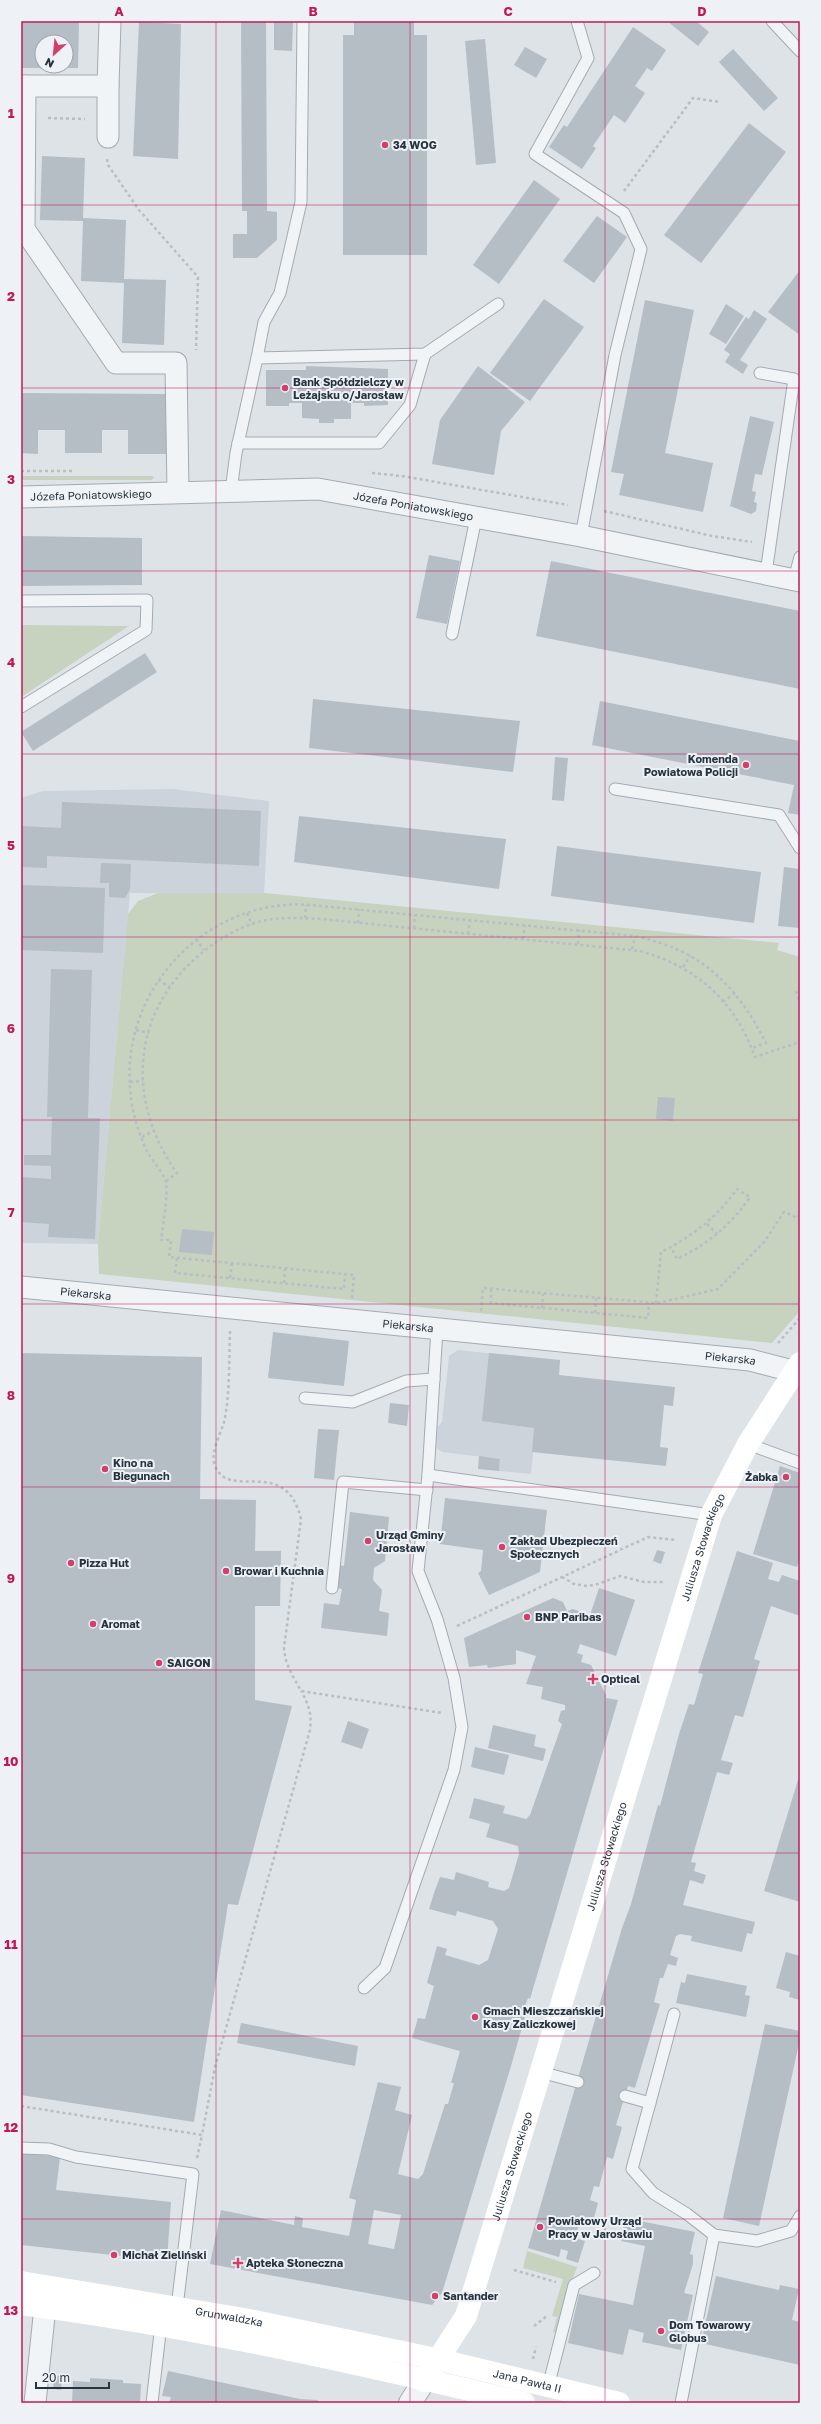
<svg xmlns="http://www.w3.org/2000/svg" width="821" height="2424" font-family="'Golos Text',sans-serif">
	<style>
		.built { fill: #ccd3da }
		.green { fill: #c7d2bf }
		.building { fill: #b5bdc5; fill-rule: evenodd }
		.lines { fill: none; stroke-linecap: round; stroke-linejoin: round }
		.service-casing { stroke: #a3abb2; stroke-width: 13 }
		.minor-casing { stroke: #a3abb2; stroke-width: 23 }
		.tertiary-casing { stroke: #a3abb2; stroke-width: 24 }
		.path { stroke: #b8bec3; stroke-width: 2.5; stroke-dasharray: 3 3; stroke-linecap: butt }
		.service { stroke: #f1f4f6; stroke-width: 11 }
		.minor { stroke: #f1f4f6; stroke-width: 21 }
		.tertiary { stroke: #f1f4f6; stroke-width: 22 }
		.secondary { stroke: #fff; stroke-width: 22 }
		.grid { fill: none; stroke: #c2185b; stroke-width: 1; stroke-opacity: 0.55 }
		.poi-dot { fill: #d0406b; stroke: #eef2f6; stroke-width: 1.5 }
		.labels { text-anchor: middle; stroke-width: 4; stroke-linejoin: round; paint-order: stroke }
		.poi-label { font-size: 11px; font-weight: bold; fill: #27333f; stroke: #eef2f6; text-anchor: start }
		.street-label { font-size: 11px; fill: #27333f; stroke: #eef2f6 }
		.neatline { fill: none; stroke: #c2185b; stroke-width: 1.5 }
		.grid-label { font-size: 13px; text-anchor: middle; font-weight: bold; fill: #c2185b }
	</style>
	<rect width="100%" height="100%" fill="#dee3e8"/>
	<!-- built -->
	<g class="built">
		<path d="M173 789 269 801 264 893H130L98 1244 21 1243V798L43 791Z"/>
		<path d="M458 1350 542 1359 531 1474 499 1471 500 1459 442 1452 438 1449 434 1444 437 1428 442 1422 449 1356Z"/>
	</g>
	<!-- green -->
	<g class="green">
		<path d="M21 476H152L154 477 152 480H21Z"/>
		<path d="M21 625 128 626H129L21 697Z"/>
		<path d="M158 893H264L779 943 777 950 800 957V1311L772 1343 99 1274 98 1244 128 914 138 901Z"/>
		<path d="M527 2251 577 2267 568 2291 557 2333 553 2332 557 2317 552 2316 563 2279 523 2268Z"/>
	</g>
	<!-- building -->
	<g class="building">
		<path d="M21 21H79L78 68H21ZM42 42H66V66H42Z"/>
		<path d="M241 21H266L267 211 277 212V240L257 258H233V234H247V211H242Z"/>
		<path d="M274 21H293L292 51 274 50Z"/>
		<path d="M354 21H414V35H427V255H343V35H354Z"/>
		<path d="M667 21H696L709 32 698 46Z"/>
		<path d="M139 22 181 24 178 159 133 156Z"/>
		<path d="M633 27 666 50 652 71 647 68 635 86 645 93 625 123 614 115 593 146 596 148 582 169 549 147 564 125 567 127Z"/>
		<path d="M485 39 496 163 476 165 465 41Z"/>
		<path d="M525 47 547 59 536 78 514 65Z"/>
		<path d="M733 49 778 98 764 111 719 62Z"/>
		<path d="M749 123 786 152 701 263 664 235Z"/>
		<path d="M42 156 85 158 83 218 126 220 124 279 166 280 164 345 122 343 124 283 81 281 83 221 40 220Z"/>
		<path d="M534 180 560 199 499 284 473 265Z"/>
		<path d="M597 216 627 237 594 283 563 261Z"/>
		<path d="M800 270V335L768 312Z"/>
		<path d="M544 299 584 327 530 401 490 373Z"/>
		<path d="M645 300 694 310 665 453 713 463 703 512 619 495 624 474 611 472Z"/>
		<path d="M726 304 744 316 726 344 709 334Z"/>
		<path d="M754 310 767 319 740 360 748 365 743 374 725 362 730 354 724 350 746 317 749 319Z"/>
		<path d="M306 366 388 369V405L364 406V403H351V419H334V423H319V419L302 418V403H289V406H266V370H306Z"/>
		<path d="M478 366 525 402 501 431 494 475 432 464 440 420Z"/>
		<path d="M21 393 169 394V454H128V430H102V453H65V430H38V454L21 453Z"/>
		<path d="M750 416 774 422 762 475 755 474 752 491 756 492 754 502 757 503 756 511 751 514 730 506Z"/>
		<path d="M21 536 142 538V585L21 586Z"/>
		<path d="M429 555 460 561 447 624 416 618Z"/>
		<path d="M551 561 800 611V689L536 636Z"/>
		<path d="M145 653 157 672 33 751 21 732Z"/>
		<path d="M313 699 520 721 513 772 309 748Z"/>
		<path d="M600 701 800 741V815L788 813 794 785 592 745Z"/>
		<path d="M555 757 568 758 564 801 552 800Z"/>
		<path d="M62 802 261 811 259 866 47 856V868L21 867V826L61 828Z"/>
		<path d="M299 816 506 839 499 889 294 862Z"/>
		<path d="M557 846 761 872 754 923 551 896Z"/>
		<path d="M101 863 131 864 130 889 125 898 109 897V883H100Z"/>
		<path d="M784 867 800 869V928L778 926Z"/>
		<path d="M21 885 105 888 103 953 21 950Z"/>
		<path d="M51 969 92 970 88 1118H100L95 1239 48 1237 49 1224 21 1222V1177L51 1179V1166L24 1165V1155H51L52 1117H47Z"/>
		<path d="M658 1097 675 1098 673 1121 656 1119Z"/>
		<path d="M182 1229 214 1232 212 1255 179 1252Z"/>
		<path d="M273 1332 349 1341 344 1386 268 1378Z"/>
		<path d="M21 1353 202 1357 200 1499 256 1500 255 1551H281L280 1606H255V1700L292 1706 238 1905 228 1904 194 2122 21 2095Z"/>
		<path d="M489 1353 560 1360 559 1375 675 1387 673 1406 664 1405 660 1447 668 1448 666 1466 532 1452 534 1428 482 1421Z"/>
		<path d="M390 1403 409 1405 407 1426 388 1423Z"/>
		<path d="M318 1429 339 1430 334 1480 314 1478Z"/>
		<path d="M479 1456 500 1459 499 1471 478 1469Z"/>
		<path d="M780 1466 800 1473V1558L797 1567 753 1554Z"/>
		<path d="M445 1498 547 1510 540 1572 489 1595 478 1573 481 1571 483 1550 440 1544Z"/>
		<path d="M350 1512 389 1517 385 1561 374 1568 373 1580 382 1590 379 1611 389 1613 387 1636 321 1628 324 1603 339 1605 342 1589 337 1588 339 1565 344 1566Z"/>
		<path d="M657 1550 665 1552 661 1564 653 1561Z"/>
		<path d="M737 1551 773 1563 768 1579 779 1582 782 1575 800 1581V1616L771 1606 754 1659 760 1661 743 1717 735 1715 721 1760 733 1763 729 1775 717 1772 691 1862 696 1863 694 1871 706 1875 703 1884 690 1880 683 1905 755 1922 752 1934 747 1933 742 1952 691 1941 692 1936 680 1934 676 1936 670 1955 678 1958 676 1966 668 1964 663 1978H660L654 2002 660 2004 635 2088 628 2086 616 2125 622 2127 613 2159 607 2157 599 2187 594 2186 590 2200 598 2203 592 2225 580 2221 575 2238 585 2241 578 2263 566 2259 568 2251 561 2249 559 2257 528 2248 622 1928 631 1904 658 1805 660 1806 679 1734 689 1704 694 1705 703 1674 698 1673Z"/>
		<path d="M599 1588 635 1600 616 1656 580 1644 577 1653 583 1655 581 1662 591 1665 606 1695V1698L618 1700 530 1999 528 1998 524 2009 527 2010 511 2066 442 2293 432 2305 210 2264 221 2210 294 2225 295 2216 303 2218 302 2227 349 2236 356 2200 349 2198 378 2082 401 2087 395 2110 412 2115 398 2174 418 2179 423 2174 445 2104H448L454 2083H451L460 2051 412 2038 418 2018 425 2019 434 1986 427 1983 437 1946 447 1949 445 1955 479 1965 488 1960 498 1929 493 1921 457 1911 456 1916 429 1909 434 1893 440 1877 454 1880 456 1872 489 1882 488 1887 504 1891 509 1888 519 1854 518 1846 486 1837 490 1824 469 1818 474 1798 505 1806 503 1813 526 1819 530 1815 562 1724 558 1721 561 1711 565 1710V1705L541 1699 543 1687 526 1684 536 1656 516 1650V1664L488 1668 487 1665 469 1667 464 1638 553 1598 563 1602 567 1611 573 1609 590 1615ZM374 2210 401 2215 394 2249 368 2244Z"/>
		<path d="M348 1721 369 1729 362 1749 341 1742Z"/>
		<path d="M493 1725 536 1735 534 1746 546 1749 543 1761 488 1748Z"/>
		<path d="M475 1747 509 1755 504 1775 471 1767Z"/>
		<path d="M798 1780H800V1902L764 1891Z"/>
		<path d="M786 1952 800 1956V2000L789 1997 790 1992 776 1988Z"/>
		<path d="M687 1974 747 1986 745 1995 750 1996 746 2017 676 2003 681 1982 685 1983Z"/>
		<path d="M241 2023 358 2046 355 2066 237 2043Z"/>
		<path d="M765 2024 800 2031V2039L759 2226 723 2218Z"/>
		<path d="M22 2153 60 2157 56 2190 171 2202 167 2261 21 2245Z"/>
		<path d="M625 2218 695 2232 690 2254 693 2255V2264L684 2293 693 2295 681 2350 642 2342 644 2333 629 2329 623 2355 568 2343 579 2294 633 2305 645 2246 621 2241Z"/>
		<path d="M716 2276 779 2290 780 2285 799 2289 792 2320 800 2322V2365L701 2343Z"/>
		<path d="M168 2371 300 2399 317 2400 321 2403H169L171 2397 162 2396Z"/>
		<path d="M54 2376H62L61 2390 53 2389Z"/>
		<path d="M90 2378 123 2380V2383L141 2384 140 2403H72L73 2381 90 2382Z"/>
	</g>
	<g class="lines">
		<!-- service casing -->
		<g class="service-casing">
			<g id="service">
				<path d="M577 21 588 58 535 154 624 213 641 249 615 355 581 536"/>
				<path d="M772 21 800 51"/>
				<path d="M257 358 264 322 280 293 301 202 303 21"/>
				<path d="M760 373 794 379 766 573"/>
				<path d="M238 443H379L410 405 425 354"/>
				<path d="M231 491 236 453 257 358 425 354 498 304"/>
				<path d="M794 579 800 557"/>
				<path d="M21 601 147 600 146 630 21 707"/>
				<path d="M452 634 476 518"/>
				<path d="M615 789 779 815 800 848"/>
				<path d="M305 1398 353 1402 406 1381 434 1379"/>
				<path d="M748 1444 800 1463"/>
				<path d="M428 1475 711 1515"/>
				<path d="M332 1588 343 1482 427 1490"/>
				<path d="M364 1988 385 1968 454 1770 462 1727 454 1678 437 1619 418 1571 428 1475 437 1329"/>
				<path d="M674 2014 632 2169 653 2193 687 2214 714 2235 681 2403"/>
				<path d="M540 2072 578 2082"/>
				<path d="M625 2096 650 2103"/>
				<path d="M21 2148 49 2149 76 2157 193 2174 177 2307"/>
				<path d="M714 2235 757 2241 791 2231 800 2216"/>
				<path d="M548 2387 574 2285 594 2273"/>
				<path d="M152 2403 161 2324"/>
			</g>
		</g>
		<!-- minor casing -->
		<g class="minor-casing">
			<g id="minor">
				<path d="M21 86H108L110 21"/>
				<path d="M25 86 24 229 116 363H176L178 492"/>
				<path d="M108 86V137"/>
				<path id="s1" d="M21 497 318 489 581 536 800 581"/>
				<path id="s2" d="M21 1287 750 1360 800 1373"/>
				<path d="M35 2403 45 2307"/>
			</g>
		</g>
		<!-- tertiary casing -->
		<g class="tertiary-casing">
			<path id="tertiary" d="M410 2403 424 2381"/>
		</g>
		<!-- path -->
		<g class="path">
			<path d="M48 118 85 119"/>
			<path d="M107 159 108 165 139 210 198 277 196 350"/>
			<path d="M624 191 693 98 720 102"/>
			<path d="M21 471H72"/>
			<path d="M372 473 402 476 568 505"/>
			<path d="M604 511 712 536 752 542"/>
			<path d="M247 913 252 925"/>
			<path d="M305 918 306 905"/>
			<path d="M358 923 359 909"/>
			<path d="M414 928 415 915"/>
			<path d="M468 934 470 920"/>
			<path d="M196 939 204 950"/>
			<path d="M523 939 525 925"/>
			<path d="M578 944 579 930"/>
			<path d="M632 949 635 936"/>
			<path d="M683 967 690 956"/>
			<path d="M158 980 170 987"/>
			<path d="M796 991 800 1003"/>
			<path d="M723 1002 735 993"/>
			<path d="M136 1030 149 1033"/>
			<path d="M130 1082 143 1081"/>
			<path d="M142 1137 153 1131"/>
			<path d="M166 1181 177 1173C127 1103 130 1016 197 957 216 940 241 925 266 920 284 917 302 918 321 919L640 951C697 967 735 1001 755 1057L800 1042"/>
			<path d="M707 1224 717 1234"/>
			<path d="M177 1258 175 1273 344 1289 345 1275"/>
			<path d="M230 1278 232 1263"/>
			<path d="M284 1283 285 1269"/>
			<path d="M491 1289V1303L648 1318 649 1303"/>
			<path d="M352 1298 354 1275 169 1257 171 1240H161C163 1222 168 1200 166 1182 165 1175 151 1159 147 1151 138 1132 131 1109 130 1087 122 987 209 897 310 905L635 936C701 950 736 984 766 1043L752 1048"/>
			<path d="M656 1303 661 1252C693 1236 716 1218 737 1189L750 1197C731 1225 708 1244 677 1259L671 1247"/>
			<path d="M542 1308 543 1294"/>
			<path d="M481 1311 483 1288 658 1303 718 1289 765 1241 784 1212 798 1218 800 1213"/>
			<path d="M595 1313 596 1298"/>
			<path d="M230 1331C229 1358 230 1397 224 1422 220 1436 210 1452 215 1466 230 1502 285 1454 301 1519L284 1648C285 1665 293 1676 301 1691L442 1713"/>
			<path d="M778 1343 800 1318"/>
			<path d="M562 1577 574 1584 587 1586 598 1584 620 1576 644 1582H663"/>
			<path d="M457 1626 648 1537 676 1540"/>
			<path d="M21 2106 202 2135 215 2067 310 1730C312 1714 309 1705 301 1691"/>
			<path d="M197 2158 202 2135"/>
			<path d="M514 2270 556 2282"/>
			<path d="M534 2326 547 2316"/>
			<path d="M533 2359 536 2347"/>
		</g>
		<!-- service -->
		<use href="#service" class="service"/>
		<!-- minor -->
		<use href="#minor" class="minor"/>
		<!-- tertiary -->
		<use href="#tertiary" class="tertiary"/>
		<!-- secondary -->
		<g class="secondary">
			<path id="s3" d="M21 2282 244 2319 436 2359 619 2403"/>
			<path d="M21 2304C191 2326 358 2363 524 2403"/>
			<path id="s4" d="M424 2381 466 2316 711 1515 748 1444 800 1363"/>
		</g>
	</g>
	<!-- grid -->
	<path class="grid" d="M216 21V2403M410 21V2403M605 21V2403M21 205H800M21 388H800M21 571H800M21 754H800M21 937H800M21 1120H800M21 1304H800M21 1487H800M21 1670H800M21 1853H800M21 2036H800M21 2219H800"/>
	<!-- markers -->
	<g class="poi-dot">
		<circle cx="385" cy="145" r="4"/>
		<circle cx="285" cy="388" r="4"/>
		<circle cx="746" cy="765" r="4"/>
		<circle cx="105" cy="1469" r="4"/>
		<circle cx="786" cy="1477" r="4"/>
		<circle cx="368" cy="1541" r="4"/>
		<circle cx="502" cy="1547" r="4"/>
		<circle cx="71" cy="1563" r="4"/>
		<circle cx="226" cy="1571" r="4"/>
		<circle cx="527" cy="1617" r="4"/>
		<circle cx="93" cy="1624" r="4"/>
		<circle cx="159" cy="1663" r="4"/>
		<path d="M591 1673h4v4h4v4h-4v4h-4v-4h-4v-4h4z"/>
		<circle cx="475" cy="2017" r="4"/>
		<circle cx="540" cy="2227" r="4"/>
		<circle cx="114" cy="2255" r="4"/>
		<path d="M236 2257h4v4h4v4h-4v4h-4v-4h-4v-4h4z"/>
		<circle cx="435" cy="2296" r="4"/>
		<circle cx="661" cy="2331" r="4"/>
	</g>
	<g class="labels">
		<!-- poi labels -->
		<g class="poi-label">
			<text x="393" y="149">34 WOG</text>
			<text x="293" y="386">Bank Spółdzielczy w<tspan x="293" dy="13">Leżajsku o/Jarosław</tspan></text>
			<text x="738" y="763" text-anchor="end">Komenda<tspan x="738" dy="13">Powiatowa Policji</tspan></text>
			<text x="113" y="1467">Kino na<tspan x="113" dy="13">Biegunach</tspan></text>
			<text x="778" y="1481" text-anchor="end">Żabka</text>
			<text x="376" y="1539">Urząd Gminy<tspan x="376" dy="13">Jarosław</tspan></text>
			<text x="510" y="1545">Zakład Ubezpieczeń<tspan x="510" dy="13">Społecznych</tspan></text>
			<text x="79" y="1567">Pizza Hut</text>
			<text x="234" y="1575">Browar i Kuchnia</text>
			<text x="535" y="1621">BNP Paribas</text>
			<text x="101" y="1628">Aromat</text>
			<text x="167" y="1667">SAIGON</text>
			<text x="601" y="1683">Optical</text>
			<text x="483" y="2015">Gmach Mieszczańskiej<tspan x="483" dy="13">Kasy Zaliczkowej</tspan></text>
			<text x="548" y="2225">Powiatowy Urząd<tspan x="548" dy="13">Pracy w Jarosławiu</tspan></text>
			<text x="122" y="2259">Michał Zieliński</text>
			<text x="246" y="2267">Apteka Słoneczna</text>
			<text x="443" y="2300">Santander</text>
			<text x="669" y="2329">Dom Towarowy<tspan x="669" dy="13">Globus</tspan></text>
		</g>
		<!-- street labels -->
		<g class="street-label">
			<text dy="4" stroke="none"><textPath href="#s1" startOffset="70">Józefa Poniatowskiego</textPath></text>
			<text dy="4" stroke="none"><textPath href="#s1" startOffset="394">Józefa Poniatowskiego</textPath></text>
			<text dy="4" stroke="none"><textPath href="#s2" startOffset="65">Piekarska</textPath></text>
			<text dy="4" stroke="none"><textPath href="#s2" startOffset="389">Piekarska</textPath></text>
			<text dy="4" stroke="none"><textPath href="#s2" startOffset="713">Piekarska</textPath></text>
			<text dy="4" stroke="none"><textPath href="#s4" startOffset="882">Juliusza Słowackiego</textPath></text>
			<text dy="4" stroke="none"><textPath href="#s4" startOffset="558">Juliusza Słowackiego</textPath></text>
			<text dy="4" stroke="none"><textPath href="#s4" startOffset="234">Juliusza Słowackiego</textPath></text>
			<text dy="4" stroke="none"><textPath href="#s3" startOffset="211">Grunwaldzka</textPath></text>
			<text dy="4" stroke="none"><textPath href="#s3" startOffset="516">Jana Pawła II</textPath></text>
		</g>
	</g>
	<!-- border -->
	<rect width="821" height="2424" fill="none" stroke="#eef2f6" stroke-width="44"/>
	<!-- north arrow -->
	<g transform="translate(54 54) rotate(207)"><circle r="19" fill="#eef2f6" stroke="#9ea6ad"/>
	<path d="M0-3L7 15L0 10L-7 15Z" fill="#d0406b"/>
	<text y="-6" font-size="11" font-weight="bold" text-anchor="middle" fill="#27333f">N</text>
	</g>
	<!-- scale -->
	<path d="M36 2382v6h73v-6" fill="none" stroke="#27333f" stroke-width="2"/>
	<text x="42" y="2382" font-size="12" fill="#27333f" stroke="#eef2f6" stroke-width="3" paint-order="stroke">20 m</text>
	<rect x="22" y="22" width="777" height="2380" class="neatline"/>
	<g class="grid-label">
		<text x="119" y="16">A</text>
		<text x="313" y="16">B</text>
		<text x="508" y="16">C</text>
		<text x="702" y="16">D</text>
		<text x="11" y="118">1</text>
		<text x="11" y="301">2</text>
		<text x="11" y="484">3</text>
		<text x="11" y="667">4</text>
		<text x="11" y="850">5</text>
		<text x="11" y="1033">6</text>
		<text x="11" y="1217">7</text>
		<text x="11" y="1400">8</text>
		<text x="11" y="1583">9</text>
		<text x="11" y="1766">10</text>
		<text x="11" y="1949">11</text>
		<text x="11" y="2132">12</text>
		<text x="11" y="2315">13</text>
	</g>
</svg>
